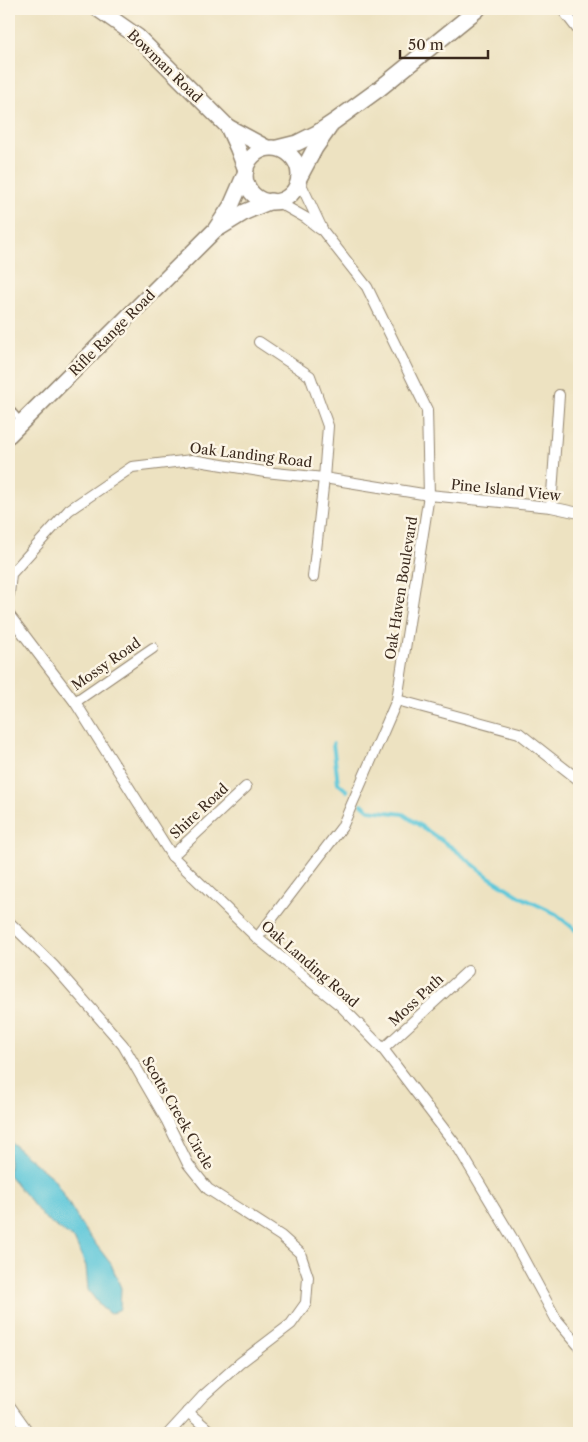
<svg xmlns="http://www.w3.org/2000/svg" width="588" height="1442" font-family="'Libre Caslon Text',serif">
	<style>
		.water { fill: #5ec8da; stroke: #4c797c }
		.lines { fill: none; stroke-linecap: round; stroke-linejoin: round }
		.stream { stroke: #5ec8da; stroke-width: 4 }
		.service-casing { stroke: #948670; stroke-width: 8 }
		.minor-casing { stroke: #948670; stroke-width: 12 }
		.secondary-casing { stroke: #948670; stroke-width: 18 }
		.service { stroke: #fff; stroke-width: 5 }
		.minor { stroke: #fff; stroke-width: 10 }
		.secondary { stroke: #fff; stroke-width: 15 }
		.labels { text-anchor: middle; stroke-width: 5; stroke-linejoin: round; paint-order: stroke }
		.street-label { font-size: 14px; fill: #3b2a1e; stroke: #fcf5e5 }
	</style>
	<rect width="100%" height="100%" fill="#fcf5e5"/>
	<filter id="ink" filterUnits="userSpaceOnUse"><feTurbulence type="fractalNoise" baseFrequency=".02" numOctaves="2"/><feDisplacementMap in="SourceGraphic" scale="10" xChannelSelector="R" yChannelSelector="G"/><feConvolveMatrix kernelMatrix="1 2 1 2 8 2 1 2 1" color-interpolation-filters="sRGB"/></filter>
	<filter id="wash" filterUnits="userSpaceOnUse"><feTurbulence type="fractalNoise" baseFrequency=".0096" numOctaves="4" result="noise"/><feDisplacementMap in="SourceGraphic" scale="20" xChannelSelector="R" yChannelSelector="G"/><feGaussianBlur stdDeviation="1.12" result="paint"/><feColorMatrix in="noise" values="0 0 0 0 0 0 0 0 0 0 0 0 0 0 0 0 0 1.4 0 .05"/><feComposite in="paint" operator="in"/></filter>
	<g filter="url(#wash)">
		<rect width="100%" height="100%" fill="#ede2c1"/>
		<!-- water -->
		<path class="water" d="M9 1141 54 1179 84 1229 111 1264 121 1288 120 1309 110 1314 101 1307 88 1290 86 1266 74 1239 45 1219 9 1175Z"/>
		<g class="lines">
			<!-- stream -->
			<g class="stream">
				<path d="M333 744 338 783 347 791"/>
				<path d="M362 804 369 810 403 814 454 849 489 877 521 897 556 914 579 933"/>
			</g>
		</g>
	</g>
	<g filter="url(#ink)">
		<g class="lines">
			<!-- service casing -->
			<g class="service-casing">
				<path id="service" d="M9 407 20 420"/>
			</g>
			<!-- minor casing -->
			<g class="minor-casing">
				<g id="minor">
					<path d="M562 9 579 31"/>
					<path d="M276 201 306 218 320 229"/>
					<path d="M259 342 310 376 328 426 324 478 313 577"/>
					<path d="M551 507 559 395"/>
					<path d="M9 594 11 574 69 510 132 467 192 460 265 472 324 478 429 495 551 507 579 513"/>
					<path d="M9 615 75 702 172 856 257 938 340 1005 383 1049 459 1149 511 1236 556 1319 579 1346"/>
					<path d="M397 700 519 733 579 780"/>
					<path d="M75 702 153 648"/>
					<path d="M172 856 246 787"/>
					<path d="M9 922 53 965 123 1045 167 1121 188 1164 208 1189 281 1236 300 1253 308 1277 306 1303 291 1324 240 1363 203 1396 169 1433"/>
					<path d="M257 938 342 827 397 700 429 495 427 410 367 287 323 231 299 180"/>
					<path d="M383 1049 468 971"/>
					<path d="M9 1405 29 1433"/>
					<path d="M188 1412 212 1433"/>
				</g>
			</g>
			<!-- secondary casing -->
			<g class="secondary-casing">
				<g id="secondary">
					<path d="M98 9 138 37 228 127 267 148"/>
					<path d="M228 127 238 149 246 170"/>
					<path d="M277 148 297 143 317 133 335 121 379 89 478 9"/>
					<circle cx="272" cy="175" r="27"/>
					<path d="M299 178 315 148 329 128"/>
					<path d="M219 228 245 212 271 201"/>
					<path d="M9 435 215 230 231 206 245 174"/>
				</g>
			</g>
			<!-- service -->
			<use href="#service" class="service"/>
			<!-- minor -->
			<use href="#minor" class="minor"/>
			<!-- secondary -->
			<use href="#secondary" class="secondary"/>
		</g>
	</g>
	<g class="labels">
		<!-- street labels -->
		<g class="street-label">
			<text transform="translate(165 66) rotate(44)" y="5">Bowman Road</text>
			<text transform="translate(112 333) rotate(-45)" y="5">Rifle Range Road</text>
			<text transform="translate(251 455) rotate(7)" y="5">Oak Landing Road</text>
			<text transform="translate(506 490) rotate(6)" y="5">Pine Island View</text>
			<text transform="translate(401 588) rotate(-81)" y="5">Oak Haven Boulevard</text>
			<text transform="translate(106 664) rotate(-35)" y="5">Mossy Road</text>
			<text transform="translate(199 811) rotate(-43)" y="5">Shire Road</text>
			<text transform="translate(310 964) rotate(41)" y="5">Oak Landing Road</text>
			<text transform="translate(416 1000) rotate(-43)" y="5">Moss Path</text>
			<text transform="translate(178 1113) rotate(60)" y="5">Scotts Creek Circle</text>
		</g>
	</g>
	<!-- margin -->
	<rect width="588" height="1442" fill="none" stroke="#fcf5e5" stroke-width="30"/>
	<!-- scale -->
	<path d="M400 50v8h88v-8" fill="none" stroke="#3b2a1e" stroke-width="2.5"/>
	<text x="408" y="50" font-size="15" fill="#3b2a1e" stroke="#fcf5e5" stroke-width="4" paint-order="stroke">50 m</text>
</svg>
